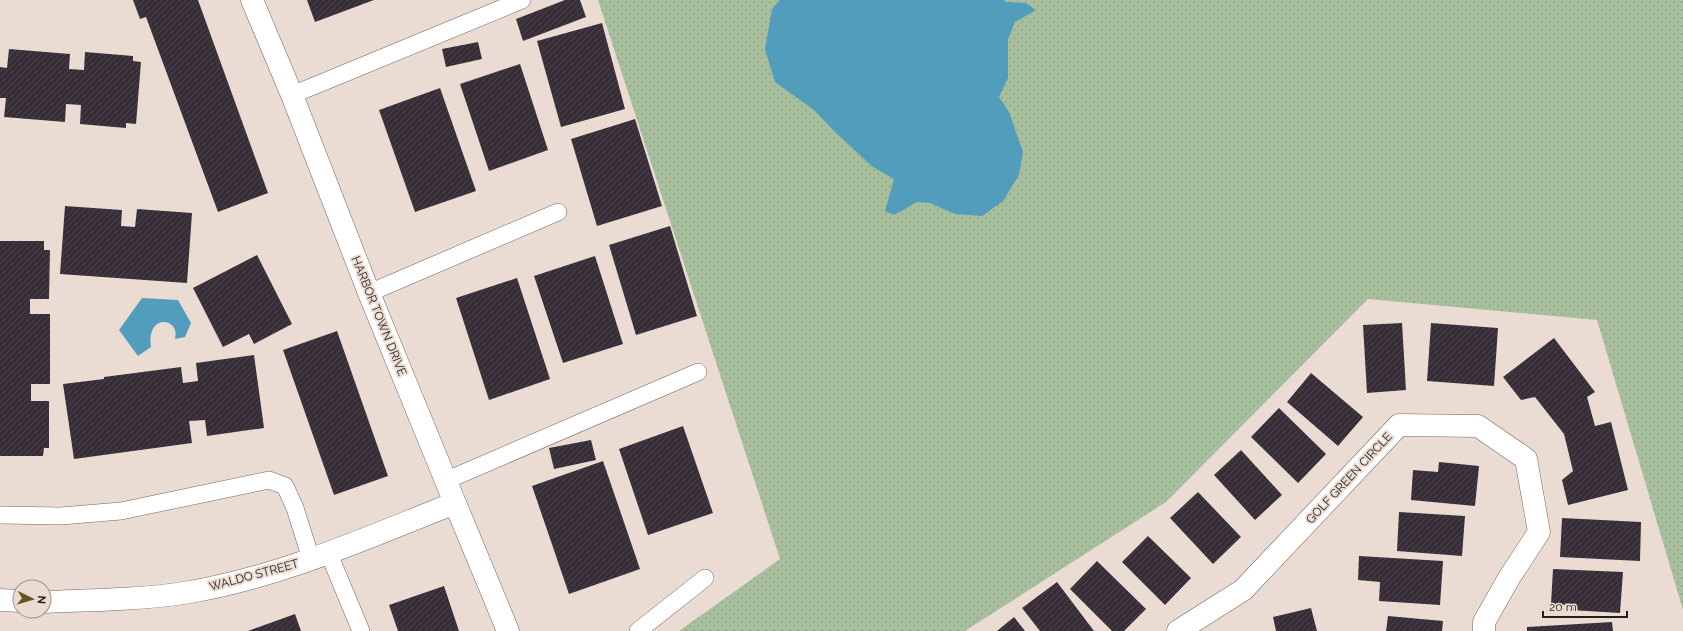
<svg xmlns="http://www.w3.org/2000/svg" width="1683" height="631" font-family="Raleway,sans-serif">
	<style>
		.grass { fill: url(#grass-dots) }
		.water { fill: #529dbc }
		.building { fill: url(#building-hatch) }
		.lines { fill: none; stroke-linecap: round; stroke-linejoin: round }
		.lane-casing { stroke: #71645d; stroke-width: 18 }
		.street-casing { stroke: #71645d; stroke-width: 23 }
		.lane { stroke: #fff; stroke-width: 17 }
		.street { stroke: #fff; stroke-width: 22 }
		.labels { text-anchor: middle; stroke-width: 4; stroke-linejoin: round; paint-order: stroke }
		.street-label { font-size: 12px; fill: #241f1c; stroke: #ebdcd3 }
	</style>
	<defs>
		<pattern id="grass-dots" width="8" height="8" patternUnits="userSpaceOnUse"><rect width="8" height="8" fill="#a8bf9d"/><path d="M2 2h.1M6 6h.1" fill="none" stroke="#90a487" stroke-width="1.8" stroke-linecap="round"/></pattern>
		<pattern id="building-hatch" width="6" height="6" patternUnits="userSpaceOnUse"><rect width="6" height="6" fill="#372e38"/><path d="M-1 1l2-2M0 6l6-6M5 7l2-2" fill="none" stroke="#4b434c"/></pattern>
	</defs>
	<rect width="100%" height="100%" fill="#ebdcd3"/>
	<!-- grass -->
	<path class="grass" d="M598 0H1683V610L1597 320 1368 299 1166 502 965 631H679L780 559Z"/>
	<!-- water -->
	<g class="water">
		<path d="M780 0H1004L1005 2 1026 3 1036 10 1015 22 1008 39V78L999 97 1009 112 1023 152 1019 175 1003 201 982 216 955 214 930 203 917 202 894 215 885 211 894 179 873 167 836 133 814 110 775 82 765 49 772 9Z"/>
		<path d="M142 298 178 300 191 323 185 337 175 339C181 318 146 312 151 347L138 356 119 330Z"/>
	</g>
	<!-- building -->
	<g class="building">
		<path d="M133 0H198L268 193 218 212 146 17 140 19Z"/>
		<path d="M307 0H374L315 22Z"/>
		<path d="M565 0H580L586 17 523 41 516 19Z"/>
		<path d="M602 23 625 109 561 127 537 41Z"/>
		<path d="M478 42 482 59 446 67 442 49Z"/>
		<path d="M9 49 70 54 69 69 84 70 85 52 133 56V61L141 62 136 124 126 123V128L80 124 81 105 66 104 65 122 4 117 6 98H0V67L7 68Z"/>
		<path d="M520 64 548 150 489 171 460 84Z"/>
		<path d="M440 88 476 191 415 212 379 110Z"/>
		<path d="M635 119 662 206 597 226 571 139Z"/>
		<path d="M65 206 122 210 121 226 135 227 137 209 192 213 187 283 60 274Z"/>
		<path d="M670 226 697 316 636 335 609 245Z"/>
		<path d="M0 241H44V250H50L49 299H30V314H50V384H31V401H49V448H44L43 456H0Z"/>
		<path d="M257 255 292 324 254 344 249 334 223 347 193 288Z"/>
		<path d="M595 256 623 344 563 363 534 276Z"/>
		<path d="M517 278 550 379 489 400 456 298Z"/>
		<path d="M1402 323 1406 390 1367 393 1363 325Z"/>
		<path d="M1431 323 1498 328 1494 386 1427 381Z"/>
		<path d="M337 331 388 476 334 495 283 350Z"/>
		<path d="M1554 338 1595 392 1587 397 1595 426 1611 422 1628 490 1568 505 1562 480 1573 471 1564 434 1535 397 1521 400 1503 377Z"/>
		<path d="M254 355 264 428 207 436 205 420 189 421 192 443 74 459 63 384 104 379V377L181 367 183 383 198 381 196 363Z"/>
		<path d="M1311 373 1363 417 1338 446 1287 402Z"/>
		<path d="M1279 408 1326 454 1298 483 1251 437Z"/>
		<path d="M683 426 713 513 648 535 619 449Z"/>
		<path d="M591 440 596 460 554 469 549 448Z"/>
		<path d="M1241 450 1282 495 1255 520 1214 475Z"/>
		<path d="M603 461 640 569 569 594 532 486Z"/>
		<path d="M1439 462 1479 466 1475 506 1411 500 1413 470 1438 472Z"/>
		<path d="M1198 492 1241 537 1213 564 1170 518Z"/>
		<path d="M1399 512 1465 516 1462 556 1397 551Z"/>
		<path d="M1562 518 1641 522 1640 561 1560 557Z"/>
		<path d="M1148 536 1191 578 1165 605 1122 562Z"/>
		<path d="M1359 556 1443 561 1440 605 1379 601 1380 582 1358 580Z"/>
		<path d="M1097 561 1146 609 1124 631H1112L1070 589Z"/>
		<path d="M1553 569 1623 572 1620 613 1570 610V605L1551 604Z"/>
		<path d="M1057 582 1094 631H1040L1022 608Z"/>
		<path d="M444 586 459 631H398L389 605Z"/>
		<path d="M1311 608 1317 631H1276L1273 617Z"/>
		<path d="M295 614 301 631H248Z"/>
		<path d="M1388 616 1443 621 1442 631H1386Z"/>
		<path d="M1014 617 1025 631H997Z"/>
		<path d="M1612 622 1613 631H1527V627Z"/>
	</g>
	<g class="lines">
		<!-- lane casing -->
		<g class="lane-casing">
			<g id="lane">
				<path d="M292 95 522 0"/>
				<path d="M369 293 558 212"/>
				<path d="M445 481 698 372"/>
				<path d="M0 515 61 516 121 511 269 480 285 486 295 508 311 559"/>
				<path d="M329 554 361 631"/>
				<path d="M638 631 705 578"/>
			</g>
		</g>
		<!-- street casing -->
		<g class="street-casing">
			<g id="street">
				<path d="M252 0 292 95 369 293 455 503 508 631"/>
				<path d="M0 600 20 601"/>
				<path d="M44 602C91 600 137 600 184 593 278 578 366 538 455 503"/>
				<path d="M1178 631 1243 590 1399 425 1478 426 1526 459 1539 532 1509 578 1484 622V631"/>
			</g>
		</g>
		<!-- lane -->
		<use href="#lane" class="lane"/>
		<!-- street -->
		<use href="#street" class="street"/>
	</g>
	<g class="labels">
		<!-- street labels -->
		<g class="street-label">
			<text transform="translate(379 316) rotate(68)" y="4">HARBOR TOWN DRIVE</text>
			<text transform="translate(1349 478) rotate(-47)" y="4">GOLF GREEN CIRCLE</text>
			<text transform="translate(254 575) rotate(-15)" y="4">WALDO STREET</text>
		</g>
	</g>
	<!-- north arrow -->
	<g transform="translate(32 599) rotate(95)"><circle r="19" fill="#ebdcd3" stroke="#9b908a"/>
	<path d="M0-3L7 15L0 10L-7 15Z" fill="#625521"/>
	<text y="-6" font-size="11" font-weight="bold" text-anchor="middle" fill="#241f1c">N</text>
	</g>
	<!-- scale -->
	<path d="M1543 611v6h84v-6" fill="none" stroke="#241f1c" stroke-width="2"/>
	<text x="1549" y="611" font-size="12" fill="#241f1c" stroke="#ebdcd3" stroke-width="3" paint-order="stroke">20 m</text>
</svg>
